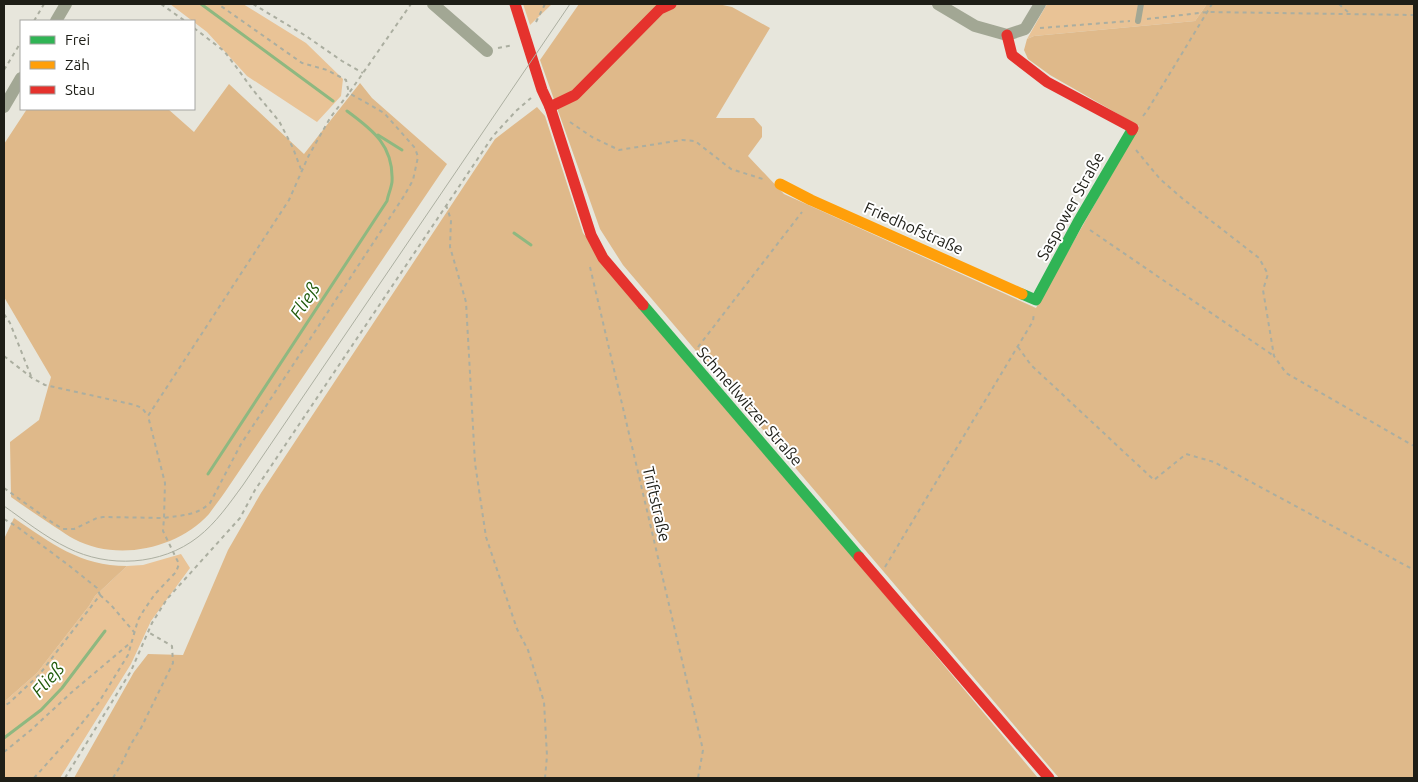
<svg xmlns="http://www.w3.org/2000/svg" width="1418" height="782" font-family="Ubuntu,sans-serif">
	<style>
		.green { fill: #e9c396 }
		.forest { fill: #dfb98a }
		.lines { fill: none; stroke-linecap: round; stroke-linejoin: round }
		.stream { stroke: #8eb880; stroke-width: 3 }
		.path { stroke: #abaea0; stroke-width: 2; stroke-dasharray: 4 4; stroke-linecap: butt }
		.lane { stroke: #a2a794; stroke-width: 6 }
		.street { stroke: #a2a794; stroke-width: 12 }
		.fast { stroke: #30b455; stroke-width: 11 }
		.slow { stroke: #ff9f0a; stroke-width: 11 }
		.jam { stroke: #e5322d; stroke-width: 11 }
		.tram { stroke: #acafa1; stroke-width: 1 }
		.labels { text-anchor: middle; stroke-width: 4; stroke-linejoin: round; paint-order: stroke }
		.street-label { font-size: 16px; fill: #1e1e17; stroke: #fff }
		.water-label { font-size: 18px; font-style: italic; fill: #205a0b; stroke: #fff }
	</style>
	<rect width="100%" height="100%" fill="#e7e6dc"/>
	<!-- green -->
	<g class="green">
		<path d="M170 4H243L306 43 343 79 341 96 317 122 247 76 207 32Z"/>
		<path d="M523 4H552L530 25Z"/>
		<path d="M1047 4H1207L1195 21 1034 36 1027 39Z"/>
		<path d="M181 554 190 568 151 621 131 664 60 778H4V702L37 673 89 606 95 596 127 566 143 565Z"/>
	</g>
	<!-- forest -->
	<g class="forest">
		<path d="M579 4H718L732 7 770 28 716 118H754L762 127V137L748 156 784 194 1036 308 1139 126 1050 75 1028 59 1024 50 1027 39 1034 36 1195 21 1207 4H1414V778H1059L623 265 600 229 540 60Z"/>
		<path d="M360 83 372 98 447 164 225 492C220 499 214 507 209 514 177 549 117 562 74 539 68 536 62 531 55 527 40 517 25 507 11 497L10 442 39 420 51 377 4 297V144L27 109H168L194 132 229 84 304 154Z"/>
		<path d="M537 107 545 116 583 233 1038 778H74L134 672 148 654 183 655 228 550 261 493 495 139Z"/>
		<path d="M14 518C51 543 80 566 127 566L95 596 89 606 37 673 4 702V539Z"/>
	</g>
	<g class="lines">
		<!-- stream -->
		<g class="stream">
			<path d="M201 4 333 101"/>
			<path d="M378 135 402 150"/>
			<path d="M514 233 531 245"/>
			<path d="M208 474 387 201C388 195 391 189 392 182 394 146 373 130 347 111"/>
			<path d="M4 738 41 710 62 688 105 631"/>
		</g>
		<!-- path -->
		<g class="path">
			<path d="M161 4 185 21"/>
			<path d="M253 4 306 36 342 61 363 73"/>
			<path d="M1339 4 1350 14"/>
			<path d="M1147 19 1208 12 1414 15"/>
			<path d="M34 21 44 4"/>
			<path d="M536 22 545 4"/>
			<path d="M194 28 224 51 237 68 253 90 279 121 293 148 302 172"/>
			<path d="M1040 28 1130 21"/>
			<path d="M498 48 513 45"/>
			<path d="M4 70 21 42"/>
			<path d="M1143 116 1147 111 1212 4"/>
			<path d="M570 122 592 137 619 150 682 140 695 141 731 169 766 180"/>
			<path d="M1136 150 1160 179 1183 199 1259 258 1268 274 1263 290 1274 356 1286 373 1414 446"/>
			<path d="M446 205 451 220 450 247 466 302 475 463 486 537 517 629 528 650 544 702 547 756 545 778"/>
			<path d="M1090 230 1274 356"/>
			<path d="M590 267 703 750 698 778"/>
			<path d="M4 314 10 323 31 376"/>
			<path d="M698 347 802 212"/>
			<path d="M1018 347 1031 365 1154 480 1186 454 1214 462 1414 570"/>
			<path d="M4 356 32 378 45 385 135 405 142 408 148 416"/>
			<path d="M4 488 53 523 63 529H74L97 518 103 517 164 518 165 483 148 416 289 200 308 157 330 118 349 93 346 80 327 70 302 63 218 4"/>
			<path d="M4 519 16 526 67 564 97 588 100 595 39 675 9 703 4 706"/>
			<path d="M885 567 1033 321 1034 313"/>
			<path d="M100 595 111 605 134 632"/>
			<path d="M4 752 31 730 72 692 129 644"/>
			<path d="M34 778 69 739 99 702 128 655 138 620 144 610 155 594 176 572 179 564 163 531 164 518C182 515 196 516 210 503L241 444 404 196 413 180 418 157 415 148 384 113 349 93 363 73 411 4"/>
			<path d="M65 778 131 671 152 623 167 599 240 518 255 490 493 136 516 111 531 98"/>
			<path d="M113 778 122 763 131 744 141 728 173 663 172 646 148 632"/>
		</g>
		<!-- lane -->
		<path class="lane" d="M1138 21 1141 4"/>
		<!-- street -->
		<g class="street">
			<path d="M433 4 487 51"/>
			<path d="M938 4 975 26 1007 35 1025 29 1040 4"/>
			<path d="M56 21 66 4"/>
			<path d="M4 107 21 78"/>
		</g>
		<!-- fast -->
		<g class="fast">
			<path d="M1022 294 1036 300 1078 222 1132 130"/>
			<path d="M643 305 859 557"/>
		</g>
		<!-- slow -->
		<path class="slow" d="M780 184 811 200 1022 294"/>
		<!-- jam -->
		<g class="jam">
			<path d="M515 4 542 90 550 107 591 235 603 258 643 305"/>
			<path d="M1007 35 1012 55 1047 82 1133 128 1132 130"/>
			<path d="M550 107 575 95 660 9 671 4"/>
			<path d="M859 557 1049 778"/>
		</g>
		<!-- tram -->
		<path class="tram" d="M4 506C24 520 45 537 68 548 108 568 161 566 198 537 216 523 229 504 243 485L570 4"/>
	</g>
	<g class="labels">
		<!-- street labels -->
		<g class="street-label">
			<text transform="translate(1070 206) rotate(-61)" y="6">Saspower Straße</text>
			<text transform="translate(914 228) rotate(24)" y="6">Friedhofstraße</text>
			<text transform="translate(750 406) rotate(49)" y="6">Schmellwitzer Straße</text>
			<text transform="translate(657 504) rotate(77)" y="6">Triftstraße</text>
		</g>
		<!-- water labels -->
		<g class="water-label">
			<text transform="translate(305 301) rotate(-57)" y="6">Fließ</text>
			<text transform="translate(48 680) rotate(-49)" y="6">Fließ</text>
		</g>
	</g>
	<!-- border -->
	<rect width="1418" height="782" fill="none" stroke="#1e1e17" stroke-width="10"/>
	<!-- legend -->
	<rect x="20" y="20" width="175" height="90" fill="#ffffff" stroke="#a5a5a2"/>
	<rect x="30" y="36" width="25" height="8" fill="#30b455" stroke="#a5a5a2"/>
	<text x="65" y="45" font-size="15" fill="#1e1e17">Frei</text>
	<rect x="30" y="61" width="25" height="8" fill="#ff9f0a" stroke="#a5a5a2"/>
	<text x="65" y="70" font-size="15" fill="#1e1e17">Zäh</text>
	<rect x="30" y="86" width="25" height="8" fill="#e5322d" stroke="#a5a5a2"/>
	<text x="65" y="95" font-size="15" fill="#1e1e17">Stau</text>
</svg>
